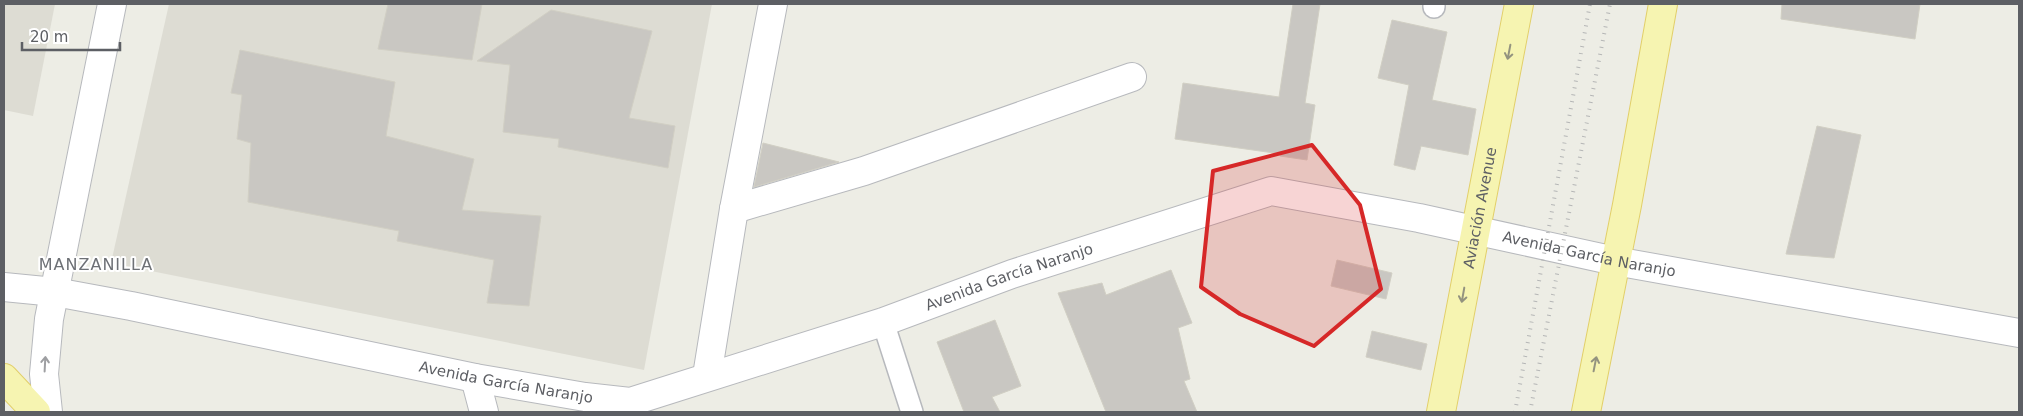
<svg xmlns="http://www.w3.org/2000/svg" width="2023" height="416" font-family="'DejaVu Sans',sans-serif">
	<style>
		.education { fill: #dddcd3 }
		.building { fill: #c9c7c2; stroke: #d1cfc4 }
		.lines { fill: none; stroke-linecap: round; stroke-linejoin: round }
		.pedestrian-casing { stroke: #b7b9bd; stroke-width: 24 }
		.minor-casing { stroke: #b7b9bd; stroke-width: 30 }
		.tertiary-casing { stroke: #b7b9bd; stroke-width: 30 }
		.primary-casing { stroke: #e2cf69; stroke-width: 30 }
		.pedestrian { stroke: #fff; stroke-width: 21 }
		.minor { stroke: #fff; stroke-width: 28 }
		.tertiary { stroke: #fff; stroke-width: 28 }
		.primary { stroke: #f6f4b1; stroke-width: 28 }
		.rail { stroke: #b5b6b6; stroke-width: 4; stroke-dasharray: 1 6; stroke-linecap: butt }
		.oneway { stroke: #93937f }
		.oneway2 { stroke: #9e9fa2 }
		.marked { fill: #d62828; fill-opacity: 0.2; stroke: #d62828; stroke-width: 4; stroke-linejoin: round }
		.labels { text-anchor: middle; stroke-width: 4; stroke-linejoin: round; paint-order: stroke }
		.street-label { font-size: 15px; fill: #5d5f64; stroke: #fff }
		.neighbourhood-label { font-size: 16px; letter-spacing: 1px; fill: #6e7176; stroke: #fff }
	</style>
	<rect width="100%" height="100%" fill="#edede5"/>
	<!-- education -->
	<g class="education">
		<path d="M4 4H55L33 116 4 110Z"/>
		<path d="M169 4H712L644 370 111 263Z"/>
	</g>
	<!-- building -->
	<g class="building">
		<path d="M388 4H482L472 60 378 49Z"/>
		<path d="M1293 4H1320L1305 103 1315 105 1307 160 1280 156 1281 154 1175 139 1183 83 1279 97Z"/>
		<path d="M1782 4H1920L1915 39 1781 19Z"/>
		<path d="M551 10 652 31 629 118 675 126 668 168 558 147 559 139 503 132 510 65 477 61Z"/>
		<path d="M1392 20 1447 32 1432 100 1476 109 1468 155 1421 146 1415 170 1394 165 1409 85 1378 78Z"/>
		<path d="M240 50 395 82 386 136 474 159 462 210 541 216 529 306 487 303 494 260 397 241 399 231 248 202 251 143 237 139 242 95 231 93Z"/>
		<path d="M1817 126 1861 135 1834 258 1786 254Z"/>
		<path d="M763 143 839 162 754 187Z"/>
		<path d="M1337 260 1392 273 1386 299 1331 286Z"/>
		<path d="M1171 270 1192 323 1178 328 1190 379 1184 381 1197 412H1106L1058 293 1102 283 1106 295Z"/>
		<path d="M995 320 1021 386 992 397 1000 412H964L937 342Z"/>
		<path d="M1372 331 1427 344 1421 370 1366 357Z"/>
	</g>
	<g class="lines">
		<!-- pedestrian casing -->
		<g class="pedestrian-casing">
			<g id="pedestrian">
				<path d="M1434 7V4"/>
				<path d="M883 322 912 412"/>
			</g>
		</g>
		<!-- minor casing -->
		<g class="minor-casing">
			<g id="minor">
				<path d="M734 209 864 171 1132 77"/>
				<path id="s1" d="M55 292 131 306 475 378 585 397 630 402 883 322 1012 274 1271 191 1419 218 1615 261 2019 333"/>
				<path d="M707 376 734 209 773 4"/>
				<path d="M475 378 484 412"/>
			</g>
		</g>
		<!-- tertiary casing -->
		<g class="tertiary-casing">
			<g id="tertiary">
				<path d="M4 287 55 292"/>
				<path d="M48 412 44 374 49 319 112 4"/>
			</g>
		</g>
		<!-- primary casing -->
		<g class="primary-casing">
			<g id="primary">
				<path d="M4 378 36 412"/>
				<path id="s2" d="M1441 412 1519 4"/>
				<path d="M1586 412 1627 205 1663 4"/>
			</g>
		</g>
		<!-- pedestrian -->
		<use href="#pedestrian" class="pedestrian"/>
		<!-- minor -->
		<use href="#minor" class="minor"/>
		<!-- tertiary -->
		<use href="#tertiary" class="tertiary"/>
		<!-- primary -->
		<use href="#primary" class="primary"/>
		<!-- rail -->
		<g class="rail">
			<path d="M1515 412 1590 4"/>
			<path d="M1530 412 1610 4"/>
		</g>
	</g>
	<!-- one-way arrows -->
	<defs><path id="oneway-shaft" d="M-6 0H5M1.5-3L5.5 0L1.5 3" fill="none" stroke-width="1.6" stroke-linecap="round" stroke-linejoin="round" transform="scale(1.25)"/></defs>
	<g class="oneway">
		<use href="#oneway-shaft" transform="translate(1509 52) rotate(101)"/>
		<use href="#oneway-shaft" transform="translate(1463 295) rotate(100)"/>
		<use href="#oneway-shaft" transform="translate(1595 364) rotate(-79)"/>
	</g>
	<use class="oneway2" href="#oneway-shaft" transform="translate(45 364) rotate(-87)"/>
	<!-- marked area -->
	<path class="marked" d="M1312 145 1360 205 1381 289 1314 346 1240 314 1201 287 1213 171Z"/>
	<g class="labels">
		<!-- street labels -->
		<g class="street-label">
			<text dy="5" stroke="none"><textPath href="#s2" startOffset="208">Aviación Avenue</textPath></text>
			<text dy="5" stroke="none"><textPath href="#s1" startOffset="1585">Avenida García Naranjo</textPath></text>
			<text dy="5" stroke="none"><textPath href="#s1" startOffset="985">Avenida García Naranjo</textPath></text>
			<text dy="5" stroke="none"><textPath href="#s1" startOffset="460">Avenida García Naranjo</textPath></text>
		</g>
		<!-- neighbourhood labels -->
		<g class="neighbourhood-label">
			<text x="96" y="270">MANZANILLA</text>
		</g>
	</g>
	<!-- border -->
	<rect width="2023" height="416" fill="none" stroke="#5d5f64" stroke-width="10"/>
	<!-- scale -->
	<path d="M22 42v8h98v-8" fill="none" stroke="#5d5f64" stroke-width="2.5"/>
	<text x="30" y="42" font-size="15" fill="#5d5f64" stroke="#ffffff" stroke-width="4" paint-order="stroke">20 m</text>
</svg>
